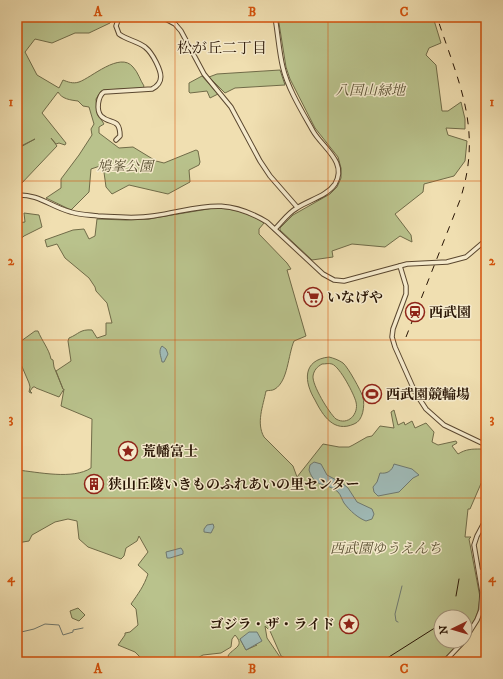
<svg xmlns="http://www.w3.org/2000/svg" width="503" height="679" font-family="'IM FELL DW Pica','Noto Serif JP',serif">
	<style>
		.green { fill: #b9c28c; stroke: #706b48; fill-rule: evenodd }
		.water { fill: #9fbab7; stroke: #6f786f }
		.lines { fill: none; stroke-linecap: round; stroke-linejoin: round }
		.stream { stroke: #6f786f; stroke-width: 1 }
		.river { stroke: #9fbab7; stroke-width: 5 }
		.tertiary-casing { stroke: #5a472f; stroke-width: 5.5 }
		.tertiary { stroke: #f5eacc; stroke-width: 3.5 }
		.tram { stroke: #281404; stroke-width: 1 }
		.rail { stroke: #281404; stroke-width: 1; stroke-dasharray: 7 7; stroke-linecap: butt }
		.grid { fill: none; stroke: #d5520b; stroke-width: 1; stroke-opacity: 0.55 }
		.labels { text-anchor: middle; stroke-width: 3; stroke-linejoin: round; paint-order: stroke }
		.park-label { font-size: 14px; font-style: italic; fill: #5b5134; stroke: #f5eacc }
		.poi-label { font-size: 14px; font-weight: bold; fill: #281404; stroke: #f5eacc; text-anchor: start }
		.neighbourhood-label { font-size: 15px; fill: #281404; stroke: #f5eacc }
		.neatline { fill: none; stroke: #d5520b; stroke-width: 1.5 }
		.grid-label { font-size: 13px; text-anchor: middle; font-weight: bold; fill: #d5520b }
	</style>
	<rect width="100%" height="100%" fill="#f0dfb1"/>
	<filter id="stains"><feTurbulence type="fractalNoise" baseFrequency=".005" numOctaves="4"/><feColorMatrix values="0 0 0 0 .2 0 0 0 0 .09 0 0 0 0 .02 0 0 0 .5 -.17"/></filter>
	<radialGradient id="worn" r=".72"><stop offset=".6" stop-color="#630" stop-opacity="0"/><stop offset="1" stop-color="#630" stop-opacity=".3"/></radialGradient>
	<!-- green -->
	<g class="green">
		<path d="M17 17H113L110 23 89 33H75L52 43 35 39 25 52 37 75 59 88 63 80C68 82 73 84 79 82 91 78 120 51 133 67 138 72 140 80 144 86L143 88 104 90 101 91 96 99 97 113 104 124 99 127V133L119 148 133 147 156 161 164 163 196 150 198 151 200 162 199 165 189 170 190 182 168 194 129 185 112 194 106 187 103 165 91 169 89 192 71 210 46 198 61 188V179L79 155 92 135 91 129 94 124 89 107 83 106 78 101C70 100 62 99 58 92L42 113 66 143 65 145 59 143 56 144 51 138 57 146 20 185 17 184V149L35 139 17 148Z"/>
		<path d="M278 17H433L441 43 429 48 426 55 436 65 442 111H448L461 102 465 119V129L446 128 448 135 467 141 465 161 454 176 424 184 423 192 395 214 411 235 412 242 400 236 385 247 352 244 332 251 333 257 312 260 280 230V228L293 215 330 194 337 187 341 178V168L338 157 315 128 290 79 286 67Z"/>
		<path d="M280 70 285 85 235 88 225 93 209 77 217 74Z"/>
		<path d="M202 76 218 94 210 98 207 91 190 93 189 92V83Z"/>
		<path d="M214 208C233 208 249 213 264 223L259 229V234L287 263 291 269 287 270 306 336 294 341C288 355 288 381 275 389 272 391 269 390 266 391 263 406 256 423 264 437L293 466 297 477 323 444 339 447H349L353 445 367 437 372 436 380 426 394 428 391 412 394 410 398 425 404 422 405 425 412 421 415 428 426 423 434 432 432 442 438 445 456 441 457 443 452 446 458 454C466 449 472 449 481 449L483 456 482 458 486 466V472L470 509H468L465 537H471L469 539 480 597 478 611 475 619 465 634V617H441V641H461L446 657 430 658 420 662H294L281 656 270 631 265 626 267 638 280 657 292 662H230L228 656C232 648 246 647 235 635L232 639 231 647 221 653 203 655 190 662H145L135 652 118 645 125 635V633L130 632 138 625 136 609 131 604C138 594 144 586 148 574L138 565 148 552 139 536 137 541 126 548 124 556 121 559 88 547 79 539 77 521 68 519 55 522 32 535 29 541 17 543V470C38 472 73 480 91 468L92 419 61 406 64 389 59 397 36 388 35 387H33L30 391 32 393H31L29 392 30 387 29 383 17 355V344L35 331H38C42 341 49 349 51 359L53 360 54 367 63 389 56 371 71 361 68 341 69 338C79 334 80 329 92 330L97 338 106 335V323H112L107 303 96 291 95 287 89 278 65 258 57 244 47 247 45 240 73 230 84 229 89 239 95 236 97 219 126 220 148 219ZM240 639 257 645 246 650Z"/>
		<path d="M24 213 39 215 42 227 24 236 17 242V223L25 222Z"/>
		<path d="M329 357C333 358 339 360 343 363 348 367 361 391 363 397 365 406 363 421 354 424 334 433 323 416 315 400 304 382 302 360 329 357ZM322 364C325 364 329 363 332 364 340 367 354 394 356 402 359 414 348 426 336 419 329 413 312 385 313 376 314 370 317 367 322 364Z"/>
		<path d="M486 573V601H484L483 582Z"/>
		<path d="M78 608 85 615 79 621 72 618 70 611Z"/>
	</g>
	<!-- water -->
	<g class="water">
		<path d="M162 346 166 349 168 354 164 362H162C161 356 158 351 162 346Z"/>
		<path d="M314 462 321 464 327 475 342 483 348 488 357 502 372 509 374 514 372 519 366 521C358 518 350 511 344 503 342 500 341 495 338 492 327 482 315 489 309 470L310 465Z"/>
		<path d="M394 464 412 469 419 475 413 478 399 492 378 496 374 492 373 487 377 482 380 473C387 474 392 471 394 464Z"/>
		<path d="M213 524 214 527 211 533 204 532V529L207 525Z"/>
		<path d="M181 548 183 551V554L170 558H167L166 552Z"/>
		<path d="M249 632H257L262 641 246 650 240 639Z"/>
	</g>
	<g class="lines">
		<!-- stream -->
		<g class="stream">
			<path d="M398 622 396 621 395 614 402 586"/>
			<path d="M17 633 34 629 45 624 59 625 63 635 73 632V630L83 628"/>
		</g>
		<!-- river -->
		<path class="river" d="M484 17 486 25"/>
		<!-- tertiary casing -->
		<g class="tertiary-casing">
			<g id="tertiary">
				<path d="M162 17 175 24 181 31 204 74 231 107 260 161 270 176 297 207"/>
				<path d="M116 140 120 136C120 117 110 125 101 116 96 110 98 96 104 92L152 89C165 82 161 72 156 62 153 56 150 51 145 47 137 41 127 40 119 34L116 26 119 17"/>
				<path d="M17 195C39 194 51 207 71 212 80 215 90 215 98 216 117 217 135 219 153 216 200 209 222 195 267 222L323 274 334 280 344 281 407 264 447 262 466 257 486 240"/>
				<path d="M275 229C282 222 288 213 297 208 309 200 327 196 335 184 348 162 322 147 313 131 303 113 288 89 283 68 279 52 278 34 275 17"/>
				<path d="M400 266 406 286V294L393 329 392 337 395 347 415 392 426 409 444 425 486 445"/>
				<path d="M479 573 486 568"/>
				<path d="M465 639 477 620 481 610 482 592 474 545 477 536 486 519"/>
				<path d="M433 662 446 660 464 641"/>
			</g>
		</g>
		<!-- tertiary -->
		<use href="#tertiary" class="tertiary"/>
		<!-- tram -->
		<g class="tram">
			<path d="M456 596 459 579"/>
			<path d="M381 662 441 624"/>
		</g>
		<!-- rail -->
		<path class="rail" d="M406 337 460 200C483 129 459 84 437 17"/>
	</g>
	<!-- grid -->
	<path class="grid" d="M175 17V662M328 17V662M17 181H486M17 340H486M17 498H486"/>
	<!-- icons -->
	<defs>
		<g id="supermarket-ring" transform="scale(1)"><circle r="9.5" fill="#f5eacc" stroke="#8f2418" stroke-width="1.5"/><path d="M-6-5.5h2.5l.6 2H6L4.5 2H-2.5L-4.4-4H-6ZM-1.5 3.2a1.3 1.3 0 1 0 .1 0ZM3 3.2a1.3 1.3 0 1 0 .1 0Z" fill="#8f2418"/></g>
		<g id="station-ring" transform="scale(1)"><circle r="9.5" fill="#f5eacc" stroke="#8f2418" stroke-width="1.5"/><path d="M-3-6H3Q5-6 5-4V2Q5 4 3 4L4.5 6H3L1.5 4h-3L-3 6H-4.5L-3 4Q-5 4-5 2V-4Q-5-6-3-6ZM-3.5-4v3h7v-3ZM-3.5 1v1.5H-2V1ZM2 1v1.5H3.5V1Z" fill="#8f2418"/></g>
		<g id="stadium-ring" transform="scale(1)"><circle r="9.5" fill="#f5eacc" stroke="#8f2418" stroke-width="1.5"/><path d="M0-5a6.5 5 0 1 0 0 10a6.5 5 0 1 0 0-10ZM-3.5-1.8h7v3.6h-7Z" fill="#8f2418"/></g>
		<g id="sight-ring" transform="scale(1)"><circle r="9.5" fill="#f5eacc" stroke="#8f2418" stroke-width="1.5"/><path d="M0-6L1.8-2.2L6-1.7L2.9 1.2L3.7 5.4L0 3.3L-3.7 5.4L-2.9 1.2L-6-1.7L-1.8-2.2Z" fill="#8f2418"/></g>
		<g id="building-ring" transform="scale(1)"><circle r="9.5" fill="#f5eacc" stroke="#8f2418" stroke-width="1.5"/><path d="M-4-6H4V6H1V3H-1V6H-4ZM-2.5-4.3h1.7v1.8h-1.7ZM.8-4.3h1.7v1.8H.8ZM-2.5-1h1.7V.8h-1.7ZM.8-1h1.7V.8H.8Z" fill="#8f2418"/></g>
	</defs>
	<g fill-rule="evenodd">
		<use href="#supermarket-ring" x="313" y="297"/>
		<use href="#station-ring" x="415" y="312"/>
		<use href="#stadium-ring" x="372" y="394"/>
		<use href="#sight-ring" x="128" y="451"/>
		<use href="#building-ring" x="94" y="484"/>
		<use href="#sight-ring" x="349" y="624"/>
	</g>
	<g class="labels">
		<!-- park labels -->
		<g class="park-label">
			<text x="370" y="95">八国山緑地</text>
			<text x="125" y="171">鳩峯公園</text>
			<text x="386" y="553">西武園ゆうえんち</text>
		</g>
		<!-- poi labels -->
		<g class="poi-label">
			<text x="327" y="302">いなげや</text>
			<text x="429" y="317">西武園</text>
			<text x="386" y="399">西武園競輪場</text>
			<text x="142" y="456">荒幡富士</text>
			<text x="108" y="489">狭山丘陵いきものふれあいの里センター</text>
			<text x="335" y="629" text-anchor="end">ゴジラ・ザ・ライド</text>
		</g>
		<!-- neighbourhood labels -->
		<g class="neighbourhood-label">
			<text x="222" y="53">松が丘二丁目</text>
		</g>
	</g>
	<!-- margin -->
	<rect width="503" height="679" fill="none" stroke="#f0dfb1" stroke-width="44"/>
	<!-- north arrow -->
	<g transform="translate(453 629) rotate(265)"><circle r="19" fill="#f5eacc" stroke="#a3947c"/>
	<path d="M0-3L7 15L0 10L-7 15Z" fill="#8f2418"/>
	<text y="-6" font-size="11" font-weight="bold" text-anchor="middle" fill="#281404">N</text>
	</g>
	<rect x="22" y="22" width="459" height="635" class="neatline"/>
	<g class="grid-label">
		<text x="98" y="16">A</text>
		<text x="252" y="16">B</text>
		<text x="404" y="16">C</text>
		<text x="11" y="106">1</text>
		<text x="492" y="106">1</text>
		<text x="11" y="265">2</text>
		<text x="492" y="265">2</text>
		<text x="11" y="423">3</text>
		<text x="492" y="423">3</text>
		<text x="11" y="582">4</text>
		<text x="492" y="582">4</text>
		<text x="98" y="673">A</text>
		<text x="252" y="673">B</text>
		<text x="404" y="673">C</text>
	</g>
	<rect width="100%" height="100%" filter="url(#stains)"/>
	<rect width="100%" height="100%" fill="url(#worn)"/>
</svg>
